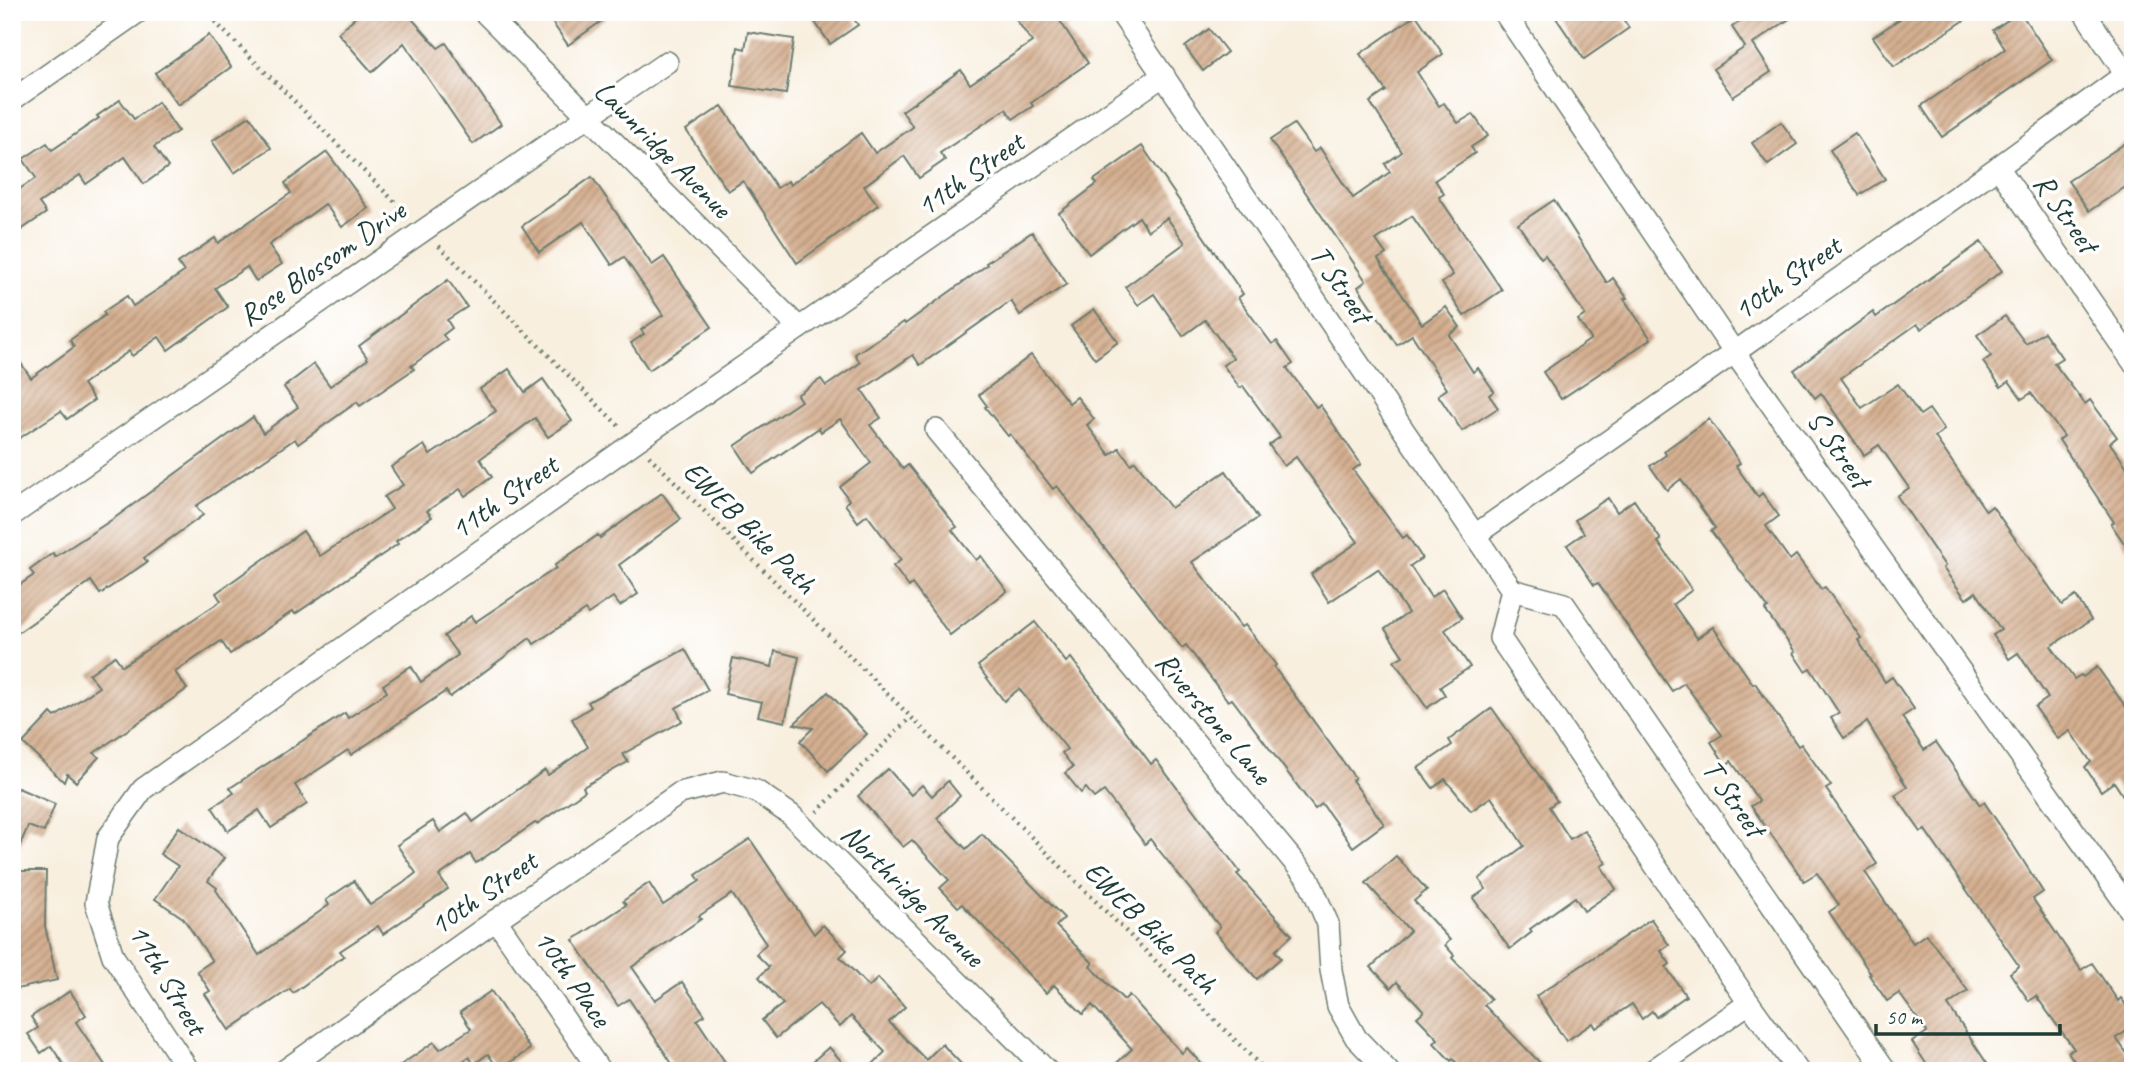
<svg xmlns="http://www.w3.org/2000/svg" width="2145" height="1083" font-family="Caveat,sans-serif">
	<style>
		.building { fill: url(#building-hatch) }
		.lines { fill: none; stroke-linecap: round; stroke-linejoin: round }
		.minor-casing { stroke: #6b7b70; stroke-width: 24 }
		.path { stroke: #6b7b70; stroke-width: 4.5; stroke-dasharray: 2 5; stroke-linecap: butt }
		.minor { stroke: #fff; stroke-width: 21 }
		.labels { text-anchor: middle; stroke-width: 7; stroke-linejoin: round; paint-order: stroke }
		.street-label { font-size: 30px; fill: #1f3d34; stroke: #fff }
	</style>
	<defs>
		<pattern id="building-hatch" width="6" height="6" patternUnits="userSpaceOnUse" patternTransform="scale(1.75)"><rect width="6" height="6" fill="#d5af90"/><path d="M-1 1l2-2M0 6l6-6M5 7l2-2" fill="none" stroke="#ac9076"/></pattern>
	</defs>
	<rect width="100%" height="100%" fill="#fff"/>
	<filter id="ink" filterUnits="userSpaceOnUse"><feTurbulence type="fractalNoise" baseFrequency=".0143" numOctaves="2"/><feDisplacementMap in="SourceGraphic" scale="14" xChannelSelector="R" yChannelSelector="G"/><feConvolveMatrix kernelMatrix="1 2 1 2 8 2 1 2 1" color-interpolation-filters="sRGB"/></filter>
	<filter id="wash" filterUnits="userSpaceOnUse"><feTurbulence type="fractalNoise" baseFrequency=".00686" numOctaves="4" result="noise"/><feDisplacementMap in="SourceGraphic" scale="28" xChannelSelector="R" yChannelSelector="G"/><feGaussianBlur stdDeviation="1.57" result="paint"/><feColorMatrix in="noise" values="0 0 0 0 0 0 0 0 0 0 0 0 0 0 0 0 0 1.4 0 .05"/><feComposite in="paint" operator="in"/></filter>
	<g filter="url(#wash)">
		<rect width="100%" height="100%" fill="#f8efdf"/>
		<g id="blocks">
			<!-- building -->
			<g class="building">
				<path d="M361 12H406L438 48 446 43 501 124 473 144 404 43 372 72 338 33Z"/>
				<path d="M545 12H614L568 45Z"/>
				<path d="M808 12H849L858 25 830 44Z"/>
				<path d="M1011 12H1054L1088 63 1031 103 1033 106 1013 119 1006 109 940 153 945 160 919 178 904 156 864 186 878 205 797 263 743 181 728 191 686 130 722 106 777 188 788 181 790 185 861 133 875 153 913 127 902 111 961 70 970 84 1032 42Z"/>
				<path d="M1552 12H1618L1629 28 1584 59Z"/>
				<path d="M1753 12H1799L1753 44 1771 72 1733 97 1713 69 1745 47 1732 27Z"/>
				<path d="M1910 12H1977L1894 67 1873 37Z"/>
				<path d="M2020 12 2052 60 1942 137 1921 106 2005 49 1993 30Z"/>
				<path d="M1416 15 1443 54 1417 72 1439 106 1444 103 1458 123 1473 114 1488 136 1471 147 1475 153 1435 180 1444 194 1439 197 1502 290 1464 316 1442 283 1453 275 1412 216 1376 240 1386 254 1378 259 1422 324 1446 307 1460 327 1449 335 1473 372 1478 368 1494 391 1489 395 1498 408 1462 431 1438 395 1447 389 1412 335 1397 345 1358 287 1366 281 1270 140 1294 124 1314 152 1320 148 1353 198 1390 172 1385 164 1402 152 1370 102 1386 91 1360 54Z"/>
				<path d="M1209 29 1227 52 1203 71 1185 47Z"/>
				<path d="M748 32 794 39 786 94 732 86 738 47 745 49Z"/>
				<path d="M209 35 231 67 178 105 155 73Z"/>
				<path d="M120 100 134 119 158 102 178 131 154 147 168 167 144 184 125 157 86 184 80 175 39 203 46 213 12 236V194L36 178 23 159 47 143 52 150 99 118 97 116Z"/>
				<path d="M250 116 271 148 234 173 212 141Z"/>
				<path d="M1781 122 1797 144 1768 165 1752 143Z"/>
				<path d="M1855 133 1885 179 1859 195 1830 150Z"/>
				<path d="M2133 138V182L2089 211 2068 181Z"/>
				<path d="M1142 146 1243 294 1238 298 1272 344 1277 341 1293 364 1287 368 1316 407 1320 405 1361 464 1353 470 1403 538 1407 535 1422 558 1410 566 1431 597 1443 589 1462 618 1445 630 1470 667 1440 687 1445 695 1427 708 1394 661 1403 656 1385 629 1408 613 1378 569 1329 602 1311 574 1358 542 1296 457 1284 466 1269 445 1280 437 1243 386 1240 388 1223 365 1233 358 1205 320 1183 336 1154 294 1138 305 1125 287 1185 243 1167 218 1148 231 1139 217 1089 254 1059 213 1097 184 1094 180Z"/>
				<path d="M327 152 368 208 342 227 325 204 269 245 282 264 256 281 247 267 215 288 228 307 168 350 159 337 132 356 129 351 83 384 94 400 67 419 61 411 12 443V350L31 378 74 347 70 340 105 315 103 312 127 296 133 306 184 272 178 263 215 238 218 243 291 193 285 183Z"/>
				<path d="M592 177 652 265 664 257 712 327 649 370 631 343 644 334 641 330 663 315 624 257 612 265 583 222 539 252 522 226Z"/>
				<path d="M1554 200 1607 283 1613 278 1627 298 1624 299 1651 339 1561 399 1543 372 1591 339 1578 320 1585 315 1545 255 1541 258 1518 224Z"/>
				<path d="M1032 232 1067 284 1020 315 1011 301 920 365 913 355 862 390 881 418 870 425 903 469 908 465 957 527 952 530 976 560 981 556 1007 591 950 635 912 584 909 587 893 566 901 560 867 515 858 522 845 504 849 500 840 487 871 463 840 419 821 432 819 428 753 473 735 446 801 401 797 395 821 379 826 386 860 363 855 354 904 322 905 324 987 265 986 263Z"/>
				<path d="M1981 242 2002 271 1921 329 1917 324 1841 378 1862 408 1898 384 1920 415 1929 409 1944 430 1935 437 1986 511 1992 506 2062 605 2076 596 2091 620 2051 646 2074 679 2081 675 2083 677 2097 667 2133 717V811L2114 782 2101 791 2085 767 2091 762 2070 731 2058 739 2035 707 2048 698 2018 653 2009 659 1993 635 2001 630 1976 592 1966 599 1943 568 1945 566 1897 496 1909 488 1879 445 1864 455 1821 393 1815 398 1794 370 1873 312 1876 317Z"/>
				<path d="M448 280 467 307 447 320 452 328 443 335 447 340 411 366 414 369 360 406 357 402 298 444 295 439 196 506 203 515 144 558 147 562 100 594 91 581 12 637V590L34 575 30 570 53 553 55 557 116 517 253 417 263 433 298 407 284 387 314 364 330 386 368 359 359 346Z"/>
				<path d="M1094 309 1118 342 1095 359 1071 326Z"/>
				<path d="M2005 316 2026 344 2044 332 2062 358 2054 363 2085 404 2090 400 2117 437 2110 443 2133 476V556L2111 524 2114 522 2059 440 2064 436 2031 393 2022 399 2009 381 2001 387 1983 362 1991 356 1977 335Z"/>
				<path d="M1031 355 1069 403 1077 397 1094 419 1087 425 1110 455 1119 448 1131 464 1135 461 1171 508 1226 471 1258 518 1192 562 1241 627 1245 625 1276 665 1274 667 1355 778 1352 780 1384 824 1353 847 1322 804 1315 809 1232 699 1228 701 1186 645 1182 648 1057 486 1053 489 1010 434 1008 436 985 407 987 406 979 395Z"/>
				<path d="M509 369 525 392 543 379 572 421 548 437 535 418 480 459 492 477 465 496 460 489 427 511 432 517 396 541 398 544 295 614 293 611 230 654 221 641 175 672 187 689 94 753 99 757 76 782 67 774 64 782 23 743 51 713 55 717 99 687 89 674 115 656 122 666 177 630 221 601 216 593 303 531 320 556 392 509 384 497 403 485 391 467 424 445 430 455 496 411 480 389Z"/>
				<path d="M1709 419 1740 463 1736 466 1758 497 1762 493 1779 516 1766 526 1790 560 1796 555 1821 589 1825 587 1861 638 1858 640 1885 682 1892 677 1914 709 1902 717 1924 750 1936 742 1980 805 1984 802 2015 848 2043 892 2033 899 2081 970 2092 963 2118 1001 2121 998 2133 1015V1027L2116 1038 2133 1062V1071H2081L2068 1052 2074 1049 2036 996 2029 1001 2010 973 2019 966 1925 830 1921 832 1895 795 1907 787 1867 722 1844 738 1831 718 1839 713 1810 668 1805 671 1793 653 1795 652 1765 610 1768 608 1711 531 1715 528 1681 479 1667 490 1650 466 1666 455 1664 451Z"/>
				<path d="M662 493 681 519 619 565 638 594 620 606 613 597 588 614 585 610 534 644 530 638 450 697 446 691 351 755 348 750 295 785 307 804 271 828 259 810 228 831 212 807 234 793 230 788 345 713 348 718 387 692 383 685 411 666 421 682 458 655 444 636 471 616 475 622 556 568 555 565 598 535 600 538Z"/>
				<path d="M1608 498 1617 512 1634 500 1661 540 1658 542 1692 590 1673 604 1697 638 1713 627 1753 684 1755 683 1798 746 1801 744 1831 786 1826 789 1877 864 1865 872 1913 943 1926 934 1968 991 1948 1005 1992 1071H1931L1912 1042 1927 1032 1899 993 1887 1001 1869 975 1871 974 1829 912 1839 905 1817 873 1804 881 1751 806 1759 801 1731 761 1726 765 1711 742 1722 735 1684 683 1672 691 1598 583 1594 585 1567 545 1584 533 1575 520Z"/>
				<path d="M1035 622 1066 662 1071 658 1151 764 1156 760 1240 872 1237 874 1292 935 1275 951 1281 958 1257 979 1215 932 1220 927 1189 888 1150 839 1145 844 1104 791 1094 798 1086 788 1081 793 1065 773 1073 767 1062 753 1067 749 1019 689 1004 701 978 666Z"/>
				<path d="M685 649 708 690 676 708 682 721 623 754 628 762 583 787 585 791 537 824 535 823 476 863 470 854 439 876 448 889 383 934 378 926 340 951 344 956 293 993 290 989 229 1030 205 994 210 991 197 971 212 961 183 918 155 899 178 866 160 854 179 827 224 858 208 881 217 888 216 890 259 955 329 905 326 900 354 881 370 905 402 884 416 873 397 845 433 821 440 832 467 813 473 822 545 770 548 775 588 747 572 719 591 707 588 702Z"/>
				<path d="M775 651 799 657 785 722 758 716 762 702 725 694 733 658 772 667Z"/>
				<path d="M828 692 867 734 828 771 800 741 813 728 794 724Z"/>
				<path d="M1492 708 1557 801 1549 807 1570 839 1584 830 1606 863 1601 866 1616 889 1584 911 1575 897 1530 929 1532 932 1510 949 1473 898 1486 889 1479 879 1524 846 1491 797 1471 811 1445 779 1433 788 1418 768 1452 745 1449 740Z"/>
				<path d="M888 769 911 795 922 785 932 796 948 781 960 796 937 818 966 849 982 834 1064 918 1056 926 1093 963 1090 966 1124 1000 1129 995 1182 1053 1187 1048 1208 1071H1108L1132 1049 1092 1005 1083 1014 1054 985 1046 993 962 904 958 907 940 888 949 880 912 840 903 847 858 796Z"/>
				<path d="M18 788 55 804 44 832 28 826 13 862 12 802Z"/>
				<path d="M750 839 814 934 823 925 847 950 840 957 869 987 878 978 905 1007 889 1022 926 1060 942 1044 968 1071H866L885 1052 851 1016 840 1027 819 1004 776 1038 762 1020 783 1004 759 977 769 967 756 954 766 944 732 894 699 916 701 919 632 967 655 1000 682 982 705 1015 697 1020 731 1071H677L629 999 618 1006 573 940 626 905 623 901 649 883 663 905 700 881 696 875Z"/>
				<path d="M1396 856 1427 890 1414 901 1450 940 1445 945 1454 955 1452 958 1491 999 1484 1005 1548 1071H1464L1453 1059 1451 1061 1434 1043 1438 1039 1417 1017 1424 1011 1397 982 1391 988 1371 967 1410 931 1366 883Z"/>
				<path d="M12 871H46L45 926 57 980 12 990Z"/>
				<path d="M1651 919 1669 945 1661 951 1670 964 1666 967 1686 996 1656 1017 1652 1011 1642 1019 1632 1004 1596 1028 1593 1023 1566 1041 1536 996Z"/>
				<path d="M70 991 86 1015 76 1022 109 1071H68L51 1046 41 1053 28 1034 38 1028 31 1017Z"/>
				<path d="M491 991 530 1049 499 1070 488 1054 474 1064 469 1057 453 1068 454 1071H392L434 1042 440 1049 471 1029 460 1012Z"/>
				<path d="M829 1047 850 1071H802Z"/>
			</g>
		</g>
	</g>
	<g filter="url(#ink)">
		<use href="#blocks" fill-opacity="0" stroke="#6b7b70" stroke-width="2"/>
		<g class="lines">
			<!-- minor casing -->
			<g class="minor-casing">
				<g id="minor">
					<path d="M484 12 799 328"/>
					<path d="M1120 12 1512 590 1564 604 1886 1071"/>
					<path d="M1504 12 1734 352 2133 914"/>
					<path d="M2084 12 2126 74"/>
					<path d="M12 100 138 12"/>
					<path d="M1998 167 2133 362"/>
					<path d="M936 430 1309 880 1328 924 1331 970 1338 1006 1356 1038 1388 1071"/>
					<path d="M12 515 667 62"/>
					<path d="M1475 535 1998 167 2133 69"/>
					<path d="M1512 590 1500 638 1749 1003 1798 1071"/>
					<path d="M496 920 600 1071"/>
					<path d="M189 1071 113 956 96 903 108 838 143 789 639 439 1164 75"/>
					<path d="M284 1071 496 920 680 793 723 782 756 791 791 815 1047 1071"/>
					<path d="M1652 1071 1749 1003"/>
				</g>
			</g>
			<!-- path -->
			<g class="path">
				<path d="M205 12 408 215"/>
				<path d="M439 246 621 428"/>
				<path d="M649 456 1266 1071"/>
				<path d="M817 812 910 718"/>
			</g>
			<!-- minor -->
			<use href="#minor" class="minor"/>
		</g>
	</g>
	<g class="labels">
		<!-- street labels -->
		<g class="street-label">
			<text transform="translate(663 149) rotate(45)" y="10">Lawnridge Avenue</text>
			<text transform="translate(970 174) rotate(-35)" y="10">11th Street</text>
			<text transform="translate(2066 213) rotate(55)" y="10">R Street</text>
			<text transform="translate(322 263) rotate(-35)" y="10">Rose Blossom Drive</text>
			<text transform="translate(1787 278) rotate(-35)" y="10">10th Street</text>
			<text transform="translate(1341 284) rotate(56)" y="10">T Street</text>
			<text transform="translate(1839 449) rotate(55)" y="10">S Street</text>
			<text transform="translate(504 497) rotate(-35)" y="10">11th Street</text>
			<text transform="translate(750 527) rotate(45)" y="10">EWEB Bike Path</text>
			<text transform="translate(1214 718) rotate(50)" y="10">Riverstone Lane</text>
			<text transform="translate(1734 798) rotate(55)" y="10">T Street</text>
			<text transform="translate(483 893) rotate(-35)" y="10">10th Street</text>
			<text transform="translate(913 895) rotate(45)" y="10">Northridge Avenue</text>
			<text transform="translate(1151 927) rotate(45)" y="10">EWEB Bike Path</text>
			<text transform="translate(573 978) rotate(55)" y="10">10th Place</text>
			<text transform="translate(168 979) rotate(59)" y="10">11th Street</text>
		</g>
	</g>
	<!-- margin -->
	<rect width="2145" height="1083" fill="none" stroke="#fff" stroke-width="42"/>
	<!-- scale -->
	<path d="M1876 1024v10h184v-10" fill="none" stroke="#1f3d34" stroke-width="3.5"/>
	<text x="1886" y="1024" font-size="21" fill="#1f3d34" stroke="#ffffff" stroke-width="5" paint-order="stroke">50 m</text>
</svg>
